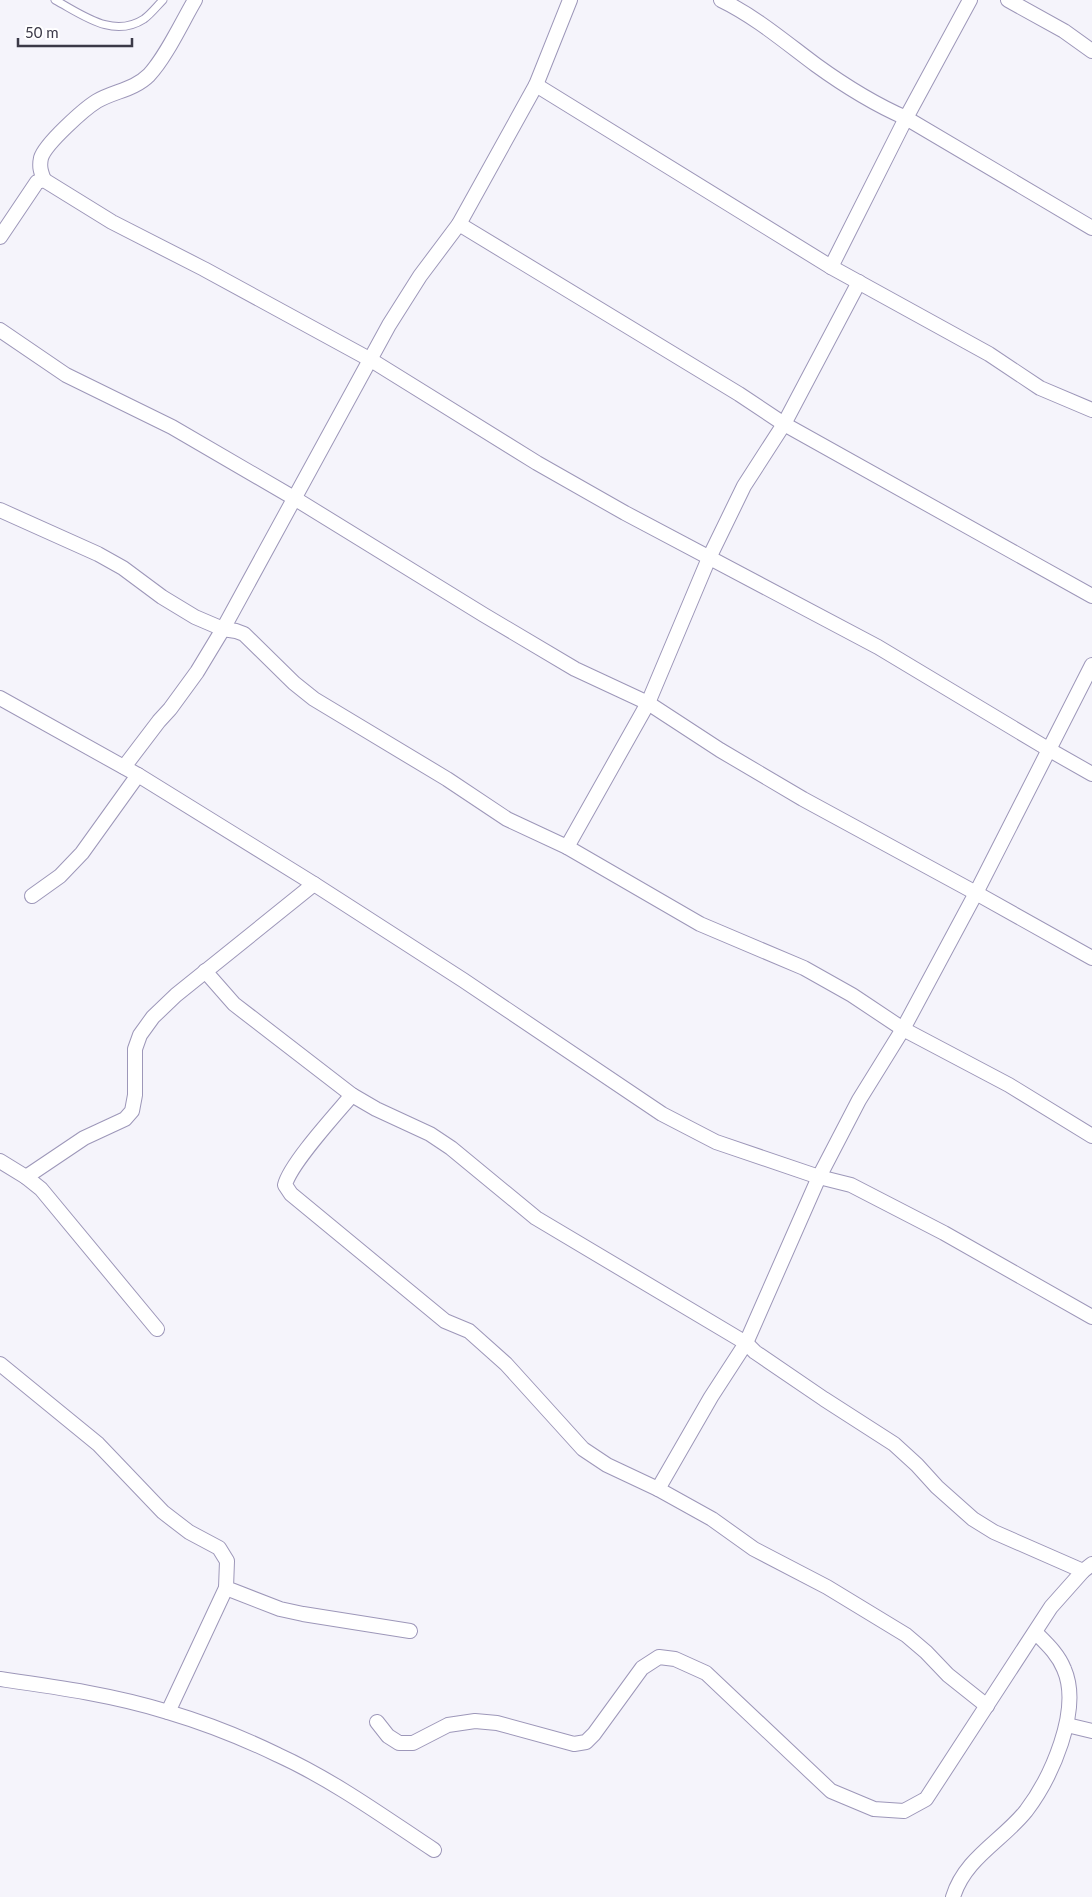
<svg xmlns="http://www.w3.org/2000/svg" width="1092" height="1897" font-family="Lato,sans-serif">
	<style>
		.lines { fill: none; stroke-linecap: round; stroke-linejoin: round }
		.service-casing { stroke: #9d97b9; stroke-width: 9 }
		.minor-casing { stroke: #9d97b9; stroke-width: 16 }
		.service { stroke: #fff; stroke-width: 7 }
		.minor { stroke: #fff; stroke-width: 14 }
	</style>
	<rect width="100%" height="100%" fill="#f5f4fb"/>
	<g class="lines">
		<!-- service casing -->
		<g class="service-casing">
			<path id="service" d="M55 0C83 15 113 39 144 19 151 14 157 6 163 0"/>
		</g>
		<!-- minor casing -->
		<g class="minor-casing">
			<g id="minor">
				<path d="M721 0C756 17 785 42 816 65 845 86 874 104 906 118L1092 228"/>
				<path d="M1008 0 1064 31 1092 51"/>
				<path d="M536 85 831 267 989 354 1040 388 1092 410"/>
				<path d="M44 180C41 172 39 167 41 158 45 144 84 109 97 101 114 91 134 90 149 75 166 57 182 22 195 0"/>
				<path d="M459 224 739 394 784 424 1092 596"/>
				<path d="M0 237 37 182 44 180 112 222 204 269 371 360 537 463 625 513 878 647 1048 749 1092 774"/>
				<path d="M831 267 906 118 970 0"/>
				<path d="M0 330 66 375 172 427 294 498 484 615 575 669 648 703 720 750 803 799 976 893 1092 958"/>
				<path d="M0 510 98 554 123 568 162 597 195 617 223 629 236 631 244 634 294 683 314 699 447 779 507 819 567 847 700 924 804 968 852 995 903 1029 1009 1085 1092 1136"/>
				<path d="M0 698 138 775 314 884 463 980 662 1114 716 1142 819 1177 851 1185 944 1233 1092 1317"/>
				<path d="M124 767 159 721 170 709 197 672 223 629 389 325 420 276 459 224 536 85 570 0"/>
				<path d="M567 847 648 703 709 558 744 486 784 424 859 282"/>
				<path d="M32 896 60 876 82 853 138 775"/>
				<path d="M205 971 234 1004 352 1095 376 1109 430 1134 451 1148 536 1218 746 1343 755 1352 824 1399 894 1444 917 1465 937 1487 973 1519 994 1532 1083 1571"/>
				<path d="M352 1095C336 1114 290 1164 285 1185L291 1194 445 1321 469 1331 506 1364 583 1449 607 1465 658 1489 712 1519 754 1549 827 1587 906 1635 926 1652 948 1675 987 1706"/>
				<path d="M0 1161 26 1177 41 1189 157 1329"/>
				<path d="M26 1177 84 1138 125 1119 132 1111 135 1095V1049L140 1035 153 1017 176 995 314 884"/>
				<path d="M0 1364 98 1444 163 1512 189 1532 219 1548 227 1561 226 1588 280 1609 303 1614 410 1631"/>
				<path d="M658 1489 711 1397 746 1343 819 1177 859 1100 903 1029 976 893 1092 665"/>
				<path d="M0 1679C56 1687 114 1695 168 1712 205 1723 243 1738 278 1755 333 1780 384 1817 434 1850"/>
				<path d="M168 1712 226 1588"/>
				<path d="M377 1722 388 1736 399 1743H413L448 1725 475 1721 497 1723 574 1744 586 1742 594 1734 642 1668 659 1657 675 1659 706 1673 831 1791 874 1809 904 1811 926 1799 1051 1607 1083 1571 1092 1564"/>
				<path d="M1067 1725 1092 1731"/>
				<path d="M953 1897C965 1858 1002 1841 1026 1811 1051 1778 1082 1710 1064 1669 1058 1654 1047 1644 1036 1633"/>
			</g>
		</g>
		<!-- service -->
		<use href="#service" class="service"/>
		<!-- minor -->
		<use href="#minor" class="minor"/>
	</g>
	<!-- scale -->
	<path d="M18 38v8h114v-8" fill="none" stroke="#3b3947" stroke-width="2.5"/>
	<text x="25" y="38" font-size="15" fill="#3b3947" stroke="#ffffff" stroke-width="4" paint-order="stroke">50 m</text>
</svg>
